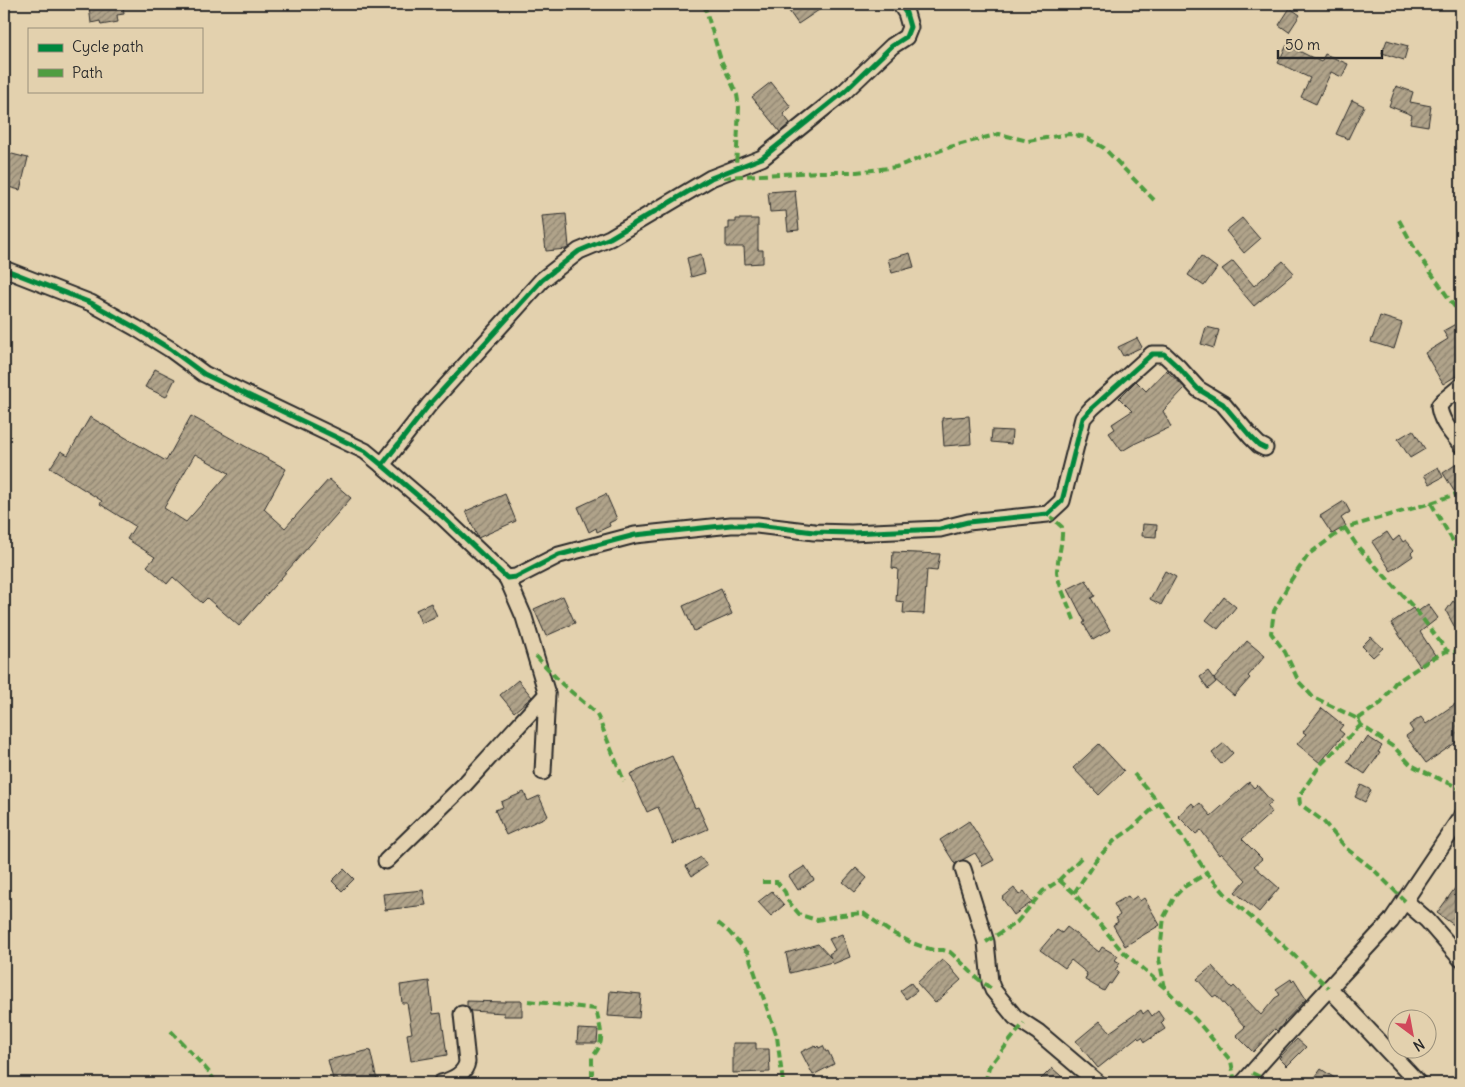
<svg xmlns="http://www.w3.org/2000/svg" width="1465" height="1087" font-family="Delius,sans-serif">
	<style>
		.building { fill: url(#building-hatch); stroke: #2b2b2b; fill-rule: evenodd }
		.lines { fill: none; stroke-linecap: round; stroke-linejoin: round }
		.minor-casing { stroke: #2b2b2b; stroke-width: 19 }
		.minor { stroke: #e3d1ae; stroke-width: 15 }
		.quiet { stroke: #4f9d41; stroke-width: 4; stroke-dasharray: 8 4; stroke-linecap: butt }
		.cycleway-casing { stroke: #e3d1ae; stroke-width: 8 }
		.cycleway { stroke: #00873e; stroke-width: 5 }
	</style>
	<defs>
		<pattern id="building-hatch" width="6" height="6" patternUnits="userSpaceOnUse" patternTransform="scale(1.25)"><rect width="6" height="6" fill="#b0a38a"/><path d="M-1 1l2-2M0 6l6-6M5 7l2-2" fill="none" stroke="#8f8571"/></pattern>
	</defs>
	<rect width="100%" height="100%" fill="#e3d1ae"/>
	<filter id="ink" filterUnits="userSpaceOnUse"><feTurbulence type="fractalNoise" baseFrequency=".02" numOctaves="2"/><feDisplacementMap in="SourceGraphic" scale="10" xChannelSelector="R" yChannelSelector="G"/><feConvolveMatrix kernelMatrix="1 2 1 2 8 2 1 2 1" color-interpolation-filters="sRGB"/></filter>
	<g filter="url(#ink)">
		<!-- building -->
		<g class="building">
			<path d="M105 4H123L124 14 117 15 118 22 101 25 100 21 91 23 89 6Z"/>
			<path d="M784 4H828L798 24Z"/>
			<path d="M1290 8 1300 15 1289 32 1279 25Z"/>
			<path d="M1387 40 1408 46 1404 60 1382 53Z"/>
			<path d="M1287 45 1321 62 1325 54 1348 64 1342 77 1331 72 1316 104 1301 97 1310 78 1278 63Z"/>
			<path d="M771 82 791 107 783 114 790 123 780 132 752 97Z"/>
			<path d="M1396 86 1413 92 1410 102 1431 106 1428 126 1410 123 1412 115 1389 106Z"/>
			<path d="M1352 100 1364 106 1348 139 1336 134Z"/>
			<path d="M4 152 28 158 20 190 4 186Z"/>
			<path d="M795 190 799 230 788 231 786 211 770 212 768 192Z"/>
			<path d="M566 214 569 247 566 249 546 251 542 216Z"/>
			<path d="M1242 218 1260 239 1244 253 1226 231Z"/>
			<path d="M736 219H758V250H763V263L745 264 744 247H726V229H729V222H736Z"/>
			<path d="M910 253 914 267 892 273 888 259Z"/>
			<path d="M701 254 705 273 691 277 687 258Z"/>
			<path d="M1201 256 1217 268 1204 286 1188 275Z"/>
			<path d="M1233 261 1254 286 1283 261 1294 273 1254 306 1222 269Z"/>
			<path d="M1380 316 1402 323 1394 349 1371 342Z"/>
			<path d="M1461 321V373L1443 384 1425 353 1448 339 1443 331Z"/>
			<path d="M1206 327 1219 330 1214 348 1201 344Z"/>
			<path d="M1137 338 1142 347 1123 356 1118 347Z"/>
			<path d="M155 369 175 379 166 397 145 387Z"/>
			<path d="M1166 370 1185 388 1163 411 1171 427 1134 444 1122 451 1121 450 1109 433 1115 429 1112 424 1132 411 1119 398 1136 381 1146 391Z"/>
			<path d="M191 416 286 469 264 509 285 528 329 479 351 498 239 626 207 598 202 603 173 577 167 584 147 566 155 557 127 539 135 526 100 504 102 501 50 468 61 451 68 455 90 417 166 461ZM195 454 229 473 186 522 164 508Z"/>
			<path d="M969 416 971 444 944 446 942 418Z"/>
			<path d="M992 430 1012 431 1011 444 991 442Z"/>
			<path d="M1413 430 1425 449 1410 458 1398 439Z"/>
			<path d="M1461 461V486L1454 491 1443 473Z"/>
			<path d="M1438 467 1443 477 1430 484 1424 475Z"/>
			<path d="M505 494 516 521 478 538 466 511Z"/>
			<path d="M606 494 617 519 609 523 610 526 597 532 596 528 589 532 578 507Z"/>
			<path d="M1344 501 1350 512 1341 518 1346 526 1332 534 1320 516Z"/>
			<path d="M1143 524 1157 525 1156 537 1142 536Z"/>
			<path d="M1387 532 1393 541 1399 536 1403 542 1406 540 1414 550 1411 553 1413 556 1391 571 1372 542Z"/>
			<path d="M893 552 940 554 937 571 927 570 924 614 903 613 904 602 896 601 898 569 892 568Z"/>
			<path d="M1165 571 1176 577 1161 605 1150 599Z"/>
			<path d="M1086 580 1095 596 1091 598 1110 630 1093 640 1083 623 1085 622 1068 589Z"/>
			<path d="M721 589 732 614 694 631 683 606Z"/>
			<path d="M563 596 575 623 546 636 534 609Z"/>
			<path d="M1224 597 1236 607 1218 629 1206 620Z"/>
			<path d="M1453 601 1461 607V639L1446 611Z"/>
			<path d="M431 603 437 616 421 623 416 610Z"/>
			<path d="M1428 604 1438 618 1420 632 1435 655 1420 666 1391 623 1413 608 1416 613Z"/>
			<path d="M1371 637 1383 648 1373 657 1362 646Z"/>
			<path d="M1247 641 1265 656 1248 676 1250 678 1234 696 1214 679Z"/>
			<path d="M1208 671 1216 682 1208 689 1200 677Z"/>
			<path d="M518 680 532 697 514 712 500 695Z"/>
			<path d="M1461 700V739L1426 763 1406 736 1413 731 1409 725 1421 717 1426 724Z"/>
			<path d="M1322 708 1343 725 1339 730 1344 734 1320 763 1297 744 1306 734 1303 732Z"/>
			<path d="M1368 737 1382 746 1378 752 1380 753 1365 774 1347 762 1361 742 1363 744Z"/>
			<path d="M1224 743 1233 753 1221 764 1212 753Z"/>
			<path d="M1099 744 1124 771 1099 795 1073 768Z"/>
			<path d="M672 756 695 808 698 807 708 829 673 844 658 807 647 812 630 774Z"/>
			<path d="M1249 782 1254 788 1257 785 1272 802 1267 806 1272 812 1242 839 1262 859 1254 866 1279 888 1259 912 1235 892 1246 880 1221 853 1219 855 1201 830 1196 834 1178 816 1192 803 1195 807 1200 803 1211 816Z"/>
			<path d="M1361 785 1371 790 1365 802 1355 797Z"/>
			<path d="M524 792 528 801 539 796 548 816 506 835 495 810 503 807 501 802Z"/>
			<path d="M969 821 994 860 983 866 975 853 955 864 940 840Z"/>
			<path d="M701 857 707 866 692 876 686 866Z"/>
			<path d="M805 866 814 880 798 890 789 876Z"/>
			<path d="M856 868 867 878 855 892 843 882Z"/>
			<path d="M344 869 354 879 342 891 332 881Z"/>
			<path d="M1461 880V930L1437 913Z"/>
			<path d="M1014 888 1019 895 1024 891 1032 902 1014 915 1002 898Z"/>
			<path d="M423 890 426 905 385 910 383 894Z"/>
			<path d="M772 891 784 905 771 916 758 902Z"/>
			<path d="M1128 896 1131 900 1137 896 1140 901 1144 898 1160 925 1125 946 1113 925 1118 922 1116 918 1120 915 1114 904Z"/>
			<path d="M1067 927 1099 952 1102 947 1118 956 1115 960 1120 963 1115 970 1119 972 1111 984 1109 983 1104 991 1085 980 1087 975H1086L1087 973 1071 960 1065 968 1040 950 1057 930 1062 933Z"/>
			<path d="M842 934 850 957 833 964 832 962 790 973 786 953 818 944 831 958 829 954 835 950 829 939Z"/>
			<path d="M943 959 961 980 935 1003 917 983Z"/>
			<path d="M1212 966 1232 988 1234 986 1261 1015 1275 998 1280 995 1276 989 1291 979 1292 982 1294 980 1306 999 1284 1022V1023L1277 1031 1275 1029 1253 1052 1236 1035 1245 1027 1216 995 1213 997 1197 979Z"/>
			<path d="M429 981 433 1014 441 1013 447 1055 411 1061 407 1034 412 1033 407 1003H402L400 985Z"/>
			<path d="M911 983 917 991 906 999 900 991Z"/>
			<path d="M610 991 641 994 639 1018 608 1016Z"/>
			<path d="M467 1001 505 1002V1001H522V1016H504V1013L471 1011 467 1007Z"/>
			<path d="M1141 1010 1143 1014 1148 1010 1152 1016 1158 1011 1164 1020 1161 1023 1165 1029 1145 1042 1142 1037 1139 1039 1137 1037 1098 1068 1076 1041 1100 1021 1110 1032Z"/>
			<path d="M578 1029 598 1030 597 1043H577Z"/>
			<path d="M1297 1039 1306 1047 1287 1066 1279 1058Z"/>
			<path d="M733 1043H756V1049H769L770 1072 733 1073Z"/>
			<path d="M815 1045 816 1048 818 1046 819 1048 823 1046 826 1052 828 1051 834 1064 813 1075 801 1052Z"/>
			<path d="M370 1050 377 1080 362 1083H334L328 1060Z"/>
			<path d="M1052 1068 1069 1083H1037Z"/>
			<path d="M1321 1069 1342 1083H1311Z"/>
		</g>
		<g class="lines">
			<!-- minor casing -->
			<g class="minor-casing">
				<g id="minor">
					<path d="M4 269 91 303 136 328 170 349 204 374 365 451 382 465 444 518 507 578 516 577 559 555 635 535 731 525H757L814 532 851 533 940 529 968 522 1048 514 1062 501 1083 418 1092 408 1152 354H1164L1178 367 1198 389 1223 404 1251 437 1259 445 1265 448"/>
					<path d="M1461 386 1443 401 1439 406C1440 421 1452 433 1461 445"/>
					<path d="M382 465 429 405 542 280 579 251 610 238 711 178 762 158 844 92 892 46 906 37 910 27 906 13 900 4"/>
					<path d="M507 578 524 617 547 694 543 772"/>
					<path d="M386 861 464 785 547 694"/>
					<path d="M963 869 986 942 990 982 993 990 1015 1017 1038 1032 1098 1083"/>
					<path d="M1405 901 1427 920 1461 959"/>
					<path d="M1329 988 1418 1083"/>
					<path d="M441 1083C452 1080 465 1074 467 1062L462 1014"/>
					<path d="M1243 1083 1276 1046 1391 921 1461 817"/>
				</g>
			</g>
			<!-- minor -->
			<use href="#minor" class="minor"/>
			<!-- quiet -->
			<g class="quiet">
				<path d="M704 4 721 60 737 95 739 107 736 168"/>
				<path d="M723 177 819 172H857L896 167 950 147 999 134 1028 141 1069 134 1085 137 1104 148 1154 200"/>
				<path d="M1399 220 1416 251 1461 316"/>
				<path d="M1461 492 1431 503 1345 528 1309 554 1291 580 1274 611 1271 633 1285 652 1299 682 1313 697 1358 719 1361 725 1395 748 1411 765 1433 776 1453 785 1461 790"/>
				<path d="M1431 503 1461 555"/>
				<path d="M1048 514 1062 527C1063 542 1058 556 1057 571 1057 582 1070 608 1074 620"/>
				<path d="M1345 528 1358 547 1416 610 1447 651"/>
				<path d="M536 656 562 684 594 711 598 717 624 781"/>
				<path d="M1358 719 1381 703 1395 683 1433 658 1447 651 1461 652"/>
				<path d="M1361 725 1321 764 1299 796 1300 804 1323 821 1347 849 1374 870 1405 901"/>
				<path d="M1134 774 1159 803 1207 873 1228 897 1283 945 1329 988"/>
				<path d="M1059 880 1074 893 1122 951 1165 988 1197 1021 1231 1061 1234 1077 1233 1083"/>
				<path d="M762 882H777L785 892 788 901 800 915 817 920 842 915 863 913 889 931 912 943 933 950H943L950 952 960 961 977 978 993 990"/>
				<path d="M1074 893 1096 860 1115 840 1131 829 1159 803"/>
				<path d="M718 923 729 932 748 953 777 1037 783 1083"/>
				<path d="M986 942 1017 922 1043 891 1057 882 1083 856"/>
				<path d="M1165 988 1159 959 1164 917 1175 896 1184 887 1207 873"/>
				<path d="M528 1001 596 1009C600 1029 607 1041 592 1057V1077L595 1083"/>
				<path d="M171 1031 209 1072 216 1083"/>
				<path d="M1252 1073 1272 1083"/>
				<path d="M985 1083 989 1067 1024 1023"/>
			</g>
			<!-- cycleway casing -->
			<g class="cycleway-casing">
				<g id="cycleway">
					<path d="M4 269 91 303 136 328 170 349 204 374 365 451 382 465 444 518 507 578 516 577 559 555 635 535 731 525H757L814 532 851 533 940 529 968 522 1048 514 1062 501 1083 418 1092 408 1152 354H1164L1178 367 1198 389 1223 404 1251 437 1259 445 1265 448"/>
					<path d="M382 465 429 405 542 280 579 251 610 238 711 178 762 158 844 92 892 46 906 37 910 27 906 13 900 4"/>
				</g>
			</g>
			<!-- cycleway -->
			<use href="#cycleway" class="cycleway"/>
		</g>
	</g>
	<!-- margin -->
	<rect width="1465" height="1087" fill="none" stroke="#e3d1ae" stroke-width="20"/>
	<rect x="10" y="10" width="1445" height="1067" fill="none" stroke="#2b2b2b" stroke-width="2" filter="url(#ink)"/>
	<!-- legend -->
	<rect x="28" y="28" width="175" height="65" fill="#e3d1ae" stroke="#998f7a"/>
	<rect x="38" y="44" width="25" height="8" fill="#00873e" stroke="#998f7a"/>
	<text x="72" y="52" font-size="15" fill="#2b2b2b">Cycle path</text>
	<rect x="38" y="69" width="25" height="8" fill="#4f9d41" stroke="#998f7a"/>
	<text x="72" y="78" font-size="15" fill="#2b2b2b">Path</text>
	<!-- north arrow -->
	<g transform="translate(1412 1034) rotate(148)"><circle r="24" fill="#e3d1ae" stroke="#998f7a"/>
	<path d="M0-4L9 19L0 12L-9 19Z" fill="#d1495b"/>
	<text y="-8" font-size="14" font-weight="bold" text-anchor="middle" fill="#2b2b2b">N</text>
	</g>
	<!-- scale -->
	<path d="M1278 50v8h104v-8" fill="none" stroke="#2b2b2b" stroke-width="2.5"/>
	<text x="1285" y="50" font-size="15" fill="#2b2b2b" stroke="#e3d1ae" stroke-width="4" paint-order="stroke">50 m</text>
</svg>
